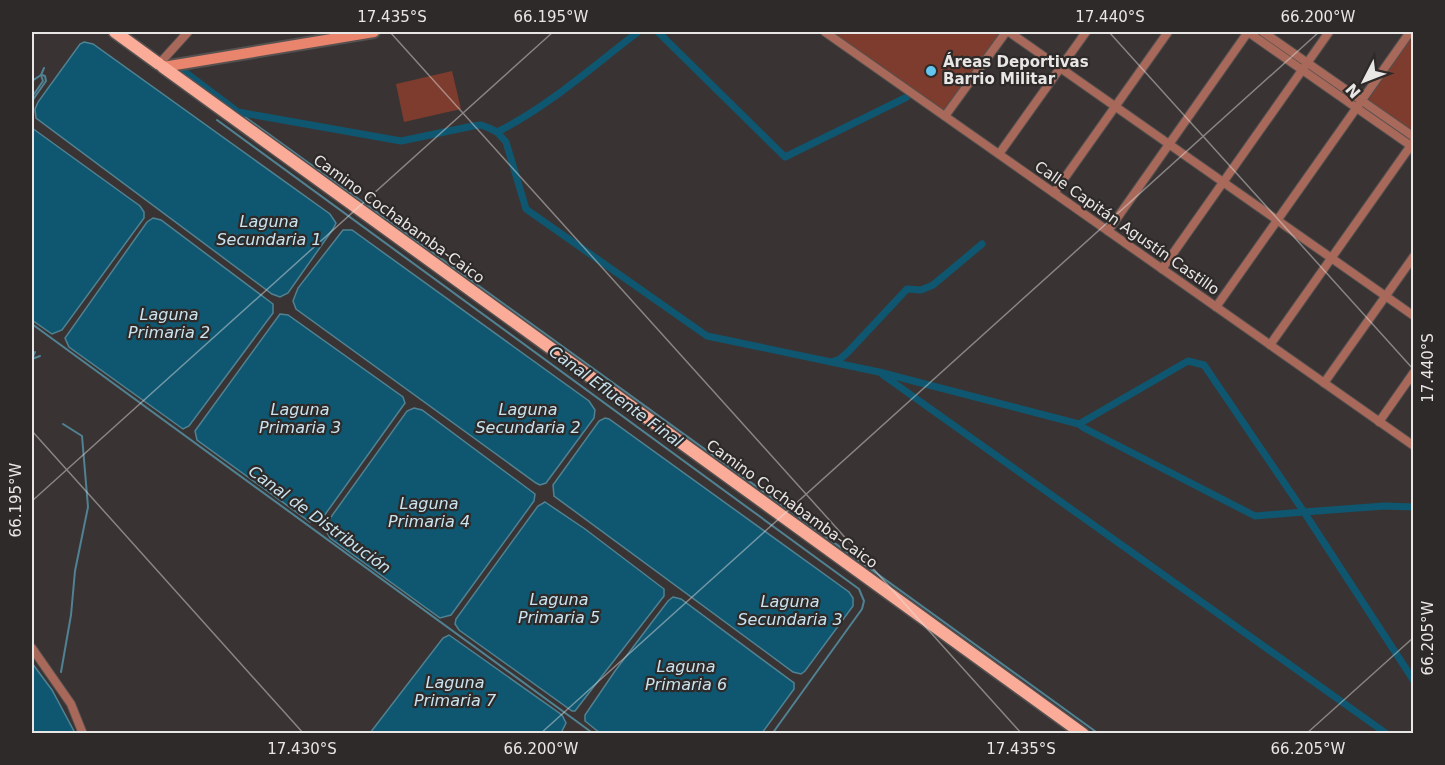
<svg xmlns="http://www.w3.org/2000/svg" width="1445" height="765" font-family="'DejaVu Sans',sans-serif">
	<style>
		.green { fill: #7d3c2d }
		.water { fill: #0f5770; stroke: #508293; stroke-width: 1.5 }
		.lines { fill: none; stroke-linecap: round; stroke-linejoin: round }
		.stream { stroke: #508293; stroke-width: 2 }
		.canal { stroke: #0f5770; stroke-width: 7 }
		.minor-casing { stroke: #555150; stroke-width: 10 }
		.secondary-casing { stroke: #555150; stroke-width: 14 }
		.primary-casing { stroke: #555150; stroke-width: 15 }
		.minor { stroke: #a9695a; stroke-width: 8 }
		.secondary { stroke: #e9846d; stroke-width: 10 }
		.primary { stroke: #fbac99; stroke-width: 12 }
		.ticks { fill: none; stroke: #e9e7e6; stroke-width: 1.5; stroke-opacity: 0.45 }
		.poi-dot { fill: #64c5ee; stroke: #2e2a29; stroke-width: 2 }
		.labels { text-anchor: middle; stroke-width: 4.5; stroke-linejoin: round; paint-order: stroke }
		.poi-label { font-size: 15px; font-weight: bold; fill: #e9e7e6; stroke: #2e2a29; text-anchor: start }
		.street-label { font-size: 15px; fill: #e9e7e6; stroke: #2e2a29 }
		.water-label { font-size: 16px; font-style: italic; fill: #c9e3ef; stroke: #2e2a29 }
		.neatline { fill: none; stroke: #e9e7e6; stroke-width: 2 }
		.ticks-label { font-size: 15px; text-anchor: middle; fill: #e9e7e6 }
	</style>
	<rect width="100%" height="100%" fill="#393433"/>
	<!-- green -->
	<g class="green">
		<path d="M832 32H1000L945 111Z"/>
		<path d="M1413 34V132L1368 100Z"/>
		<path d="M452 71 461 109 404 122 396 84Z"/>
	</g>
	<!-- water -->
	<g class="water">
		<path d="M84 42 93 44 330 214 336 223 333 229 288 293 280 297 272 294 36 118 35 109 38 102 80 44Z"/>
		<path d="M32 128 140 206 144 212V218L62 330 52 334 32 320Z"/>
		<path d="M153 218 161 220 273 304V313L189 426 183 429 69 347 65 338 147 222Z"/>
		<path d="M343 230H352L589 401 595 410 594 418 546 483 540 485 536 483 296 309 293 301 298 288Z"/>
		<path d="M280 314 288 315 403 397 405 403 324 516 316 522H310L197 440 195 431Z"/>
		<path d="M414 408 422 410 535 494 534 501 451 615 440 618 330 538 325 529 326 524 407 411Z"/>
		<path d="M605 418 609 419 849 592 853 598V606L805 671 801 674 793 672 554 496 553 485 599 421Z"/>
		<path d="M545 502 585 529 664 589V596L575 711H572L459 630 455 624 456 619 538 506Z"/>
		<path d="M673 597 681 599 794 683V689L762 733H600L585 721V715L615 671 668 601Z"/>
		<path d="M449 635 562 715 566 723 561 733H370L443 638Z"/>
		<path d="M32 663 52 690 75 733H32Z"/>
	</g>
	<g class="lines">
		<!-- stream -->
		<g class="stream">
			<path d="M32 81 41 75"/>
			<path d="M32 97 43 81 41 75 44 68"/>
			<path d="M32 101 46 81 45 76 42 75"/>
			<path d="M238 112 1099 734"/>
			<path d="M217 120 859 589 864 601 862 609 772 734"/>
			<path d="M32 324 594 734"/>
			<path d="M32 359 40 356"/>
			<path d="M32 359 35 352"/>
			<path d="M61 672 71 615 75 571 88 507 82 436 63 424"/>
		</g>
		<!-- canal -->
		<g class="canal">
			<path d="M658 32 785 157 907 97"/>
			<path d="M181 69 238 112 401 141 473 126 481 125 489 128 497 132 506 142 526 209 707 336 879 372 1079 424 1084 428 1255 516 1304 512 1414 681"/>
			<path d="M497 132C548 107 593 66 638 32"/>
			<path d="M832 362 840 359 848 352 907 289 921 290 933 285 982 244"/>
			<path d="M883 375 1387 734"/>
			<path d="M1079 424 1188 361 1204 365 1304 512 1384 506 1414 507"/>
		</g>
		<!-- minor casing -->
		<g class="minor-casing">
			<g id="minor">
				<path d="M825 32 1414 446"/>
				<path d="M1009 32 1414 316"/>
				<path d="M1248 32 1414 148"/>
				<path d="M1263 32 1414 137"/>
				<path d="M159 64 188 32"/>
				<path d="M945 116 1006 32"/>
				<path d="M999 154 1086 32"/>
				<path d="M1054 193 1168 32"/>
				<path d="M1108 231 1248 32"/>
				<path d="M1162 269 1329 32"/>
				<path d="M1216 307 1410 32"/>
				<path d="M1270 345 1414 141"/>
				<path d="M1324 383 1414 256"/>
				<path d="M1379 422 1414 372"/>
				<path d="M32 648 71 704 83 734"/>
			</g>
		</g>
		<!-- secondary casing -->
		<g class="secondary-casing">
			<path id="secondary" d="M160 64 163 67 374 32"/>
		</g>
		<!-- primary casing -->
		<g class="primary-casing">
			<g id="primary">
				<path d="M115 32 159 64"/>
				<path d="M163 67 1083 734"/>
			</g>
		</g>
		<!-- minor -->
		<use href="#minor" class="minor"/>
		<!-- secondary -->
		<use href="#secondary" class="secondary"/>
		<!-- primary -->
		<use href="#primary" class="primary"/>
	</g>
	<!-- ticks -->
	<path class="ticks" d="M390 32 1022 734M1109 32 1414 370M32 431 304 734M32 501 553 32M540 734 1319 32M1306 734 1414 637"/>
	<!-- markers -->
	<circle class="poi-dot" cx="931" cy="71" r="6"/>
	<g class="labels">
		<!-- poi labels -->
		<g class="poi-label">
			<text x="943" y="67">Áreas Deportivas<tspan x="943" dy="17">Barrio Militar</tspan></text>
		</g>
		<!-- street labels -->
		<g class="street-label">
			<text transform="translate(399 219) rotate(36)" y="5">Camino Cochabamba-Caico</text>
			<text transform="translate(1127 228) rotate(35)" y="5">Calle Capitán Agustín Castillo</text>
			<text transform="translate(792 504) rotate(36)" y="5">Camino Cochabamba-Caico</text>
		</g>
		<!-- water labels -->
		<g class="water-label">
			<text x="269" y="227">Laguna<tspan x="269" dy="18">Secundaria 1</tspan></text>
			<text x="169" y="320">Laguna<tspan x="169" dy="18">Primaria 2</tspan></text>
			<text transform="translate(616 396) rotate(36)" y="6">Canal Efluente Final</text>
			<text x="300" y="415">Laguna<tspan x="300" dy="18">Primaria 3</tspan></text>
			<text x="528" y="415">Laguna<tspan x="528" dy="18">Secundaria 2</tspan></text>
			<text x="429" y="509">Laguna<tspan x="429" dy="18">Primaria 4</tspan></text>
			<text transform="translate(320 519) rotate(36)" y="6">Canal de Distribución</text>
			<text x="559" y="605">Laguna<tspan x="559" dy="18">Primaria 5</tspan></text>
			<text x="790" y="607">Laguna<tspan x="790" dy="18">Secundaria 3</tspan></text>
			<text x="686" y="672">Laguna<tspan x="686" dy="18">Primaria 6</tspan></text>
			<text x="455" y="688">Laguna<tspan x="455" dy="18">Primaria 7</tspan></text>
		</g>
	</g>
	<!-- border -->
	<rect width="1445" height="765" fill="none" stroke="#2e2a29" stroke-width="66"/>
	<!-- north arrow -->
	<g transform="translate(1364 81) rotate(228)" stroke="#2e2a29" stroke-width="4.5" paint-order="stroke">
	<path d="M0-4.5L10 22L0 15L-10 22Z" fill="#e9e7e6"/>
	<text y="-9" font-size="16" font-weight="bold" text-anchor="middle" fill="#e9e7e6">N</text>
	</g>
	<rect x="33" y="33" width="1379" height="699" class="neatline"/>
	<g class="ticks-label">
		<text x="392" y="22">17.435°S</text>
		<text x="551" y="22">66.195°W</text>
		<text x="1110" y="22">17.440°S</text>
		<text x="1318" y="22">66.200°W</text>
		<text transform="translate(1428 368) rotate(-90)" y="5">17.440°S</text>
		<text transform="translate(16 500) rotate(-90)" y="5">66.195°W</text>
		<text transform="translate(1428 638) rotate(-90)" y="5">66.205°W</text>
		<text x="302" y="754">17.430°S</text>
		<text x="541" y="754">66.200°W</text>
		<text x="1021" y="754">17.435°S</text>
		<text x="1308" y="754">66.205°W</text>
	</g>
</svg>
